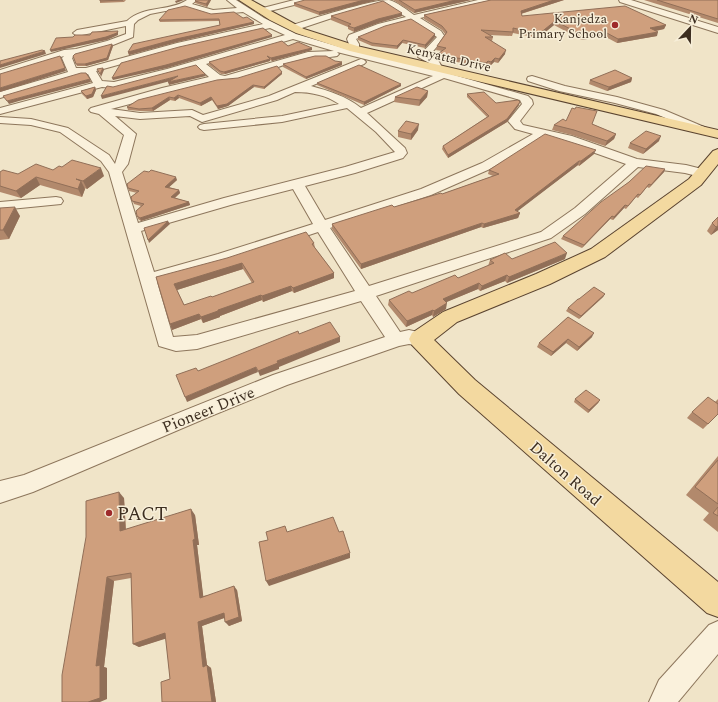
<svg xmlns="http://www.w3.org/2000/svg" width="718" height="702" font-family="Spectral,serif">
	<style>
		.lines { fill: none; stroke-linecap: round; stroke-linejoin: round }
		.minor-casing { stroke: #8d765c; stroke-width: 2 }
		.major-casing { stroke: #5b4430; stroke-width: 2 }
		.minor { fill: #faf1dc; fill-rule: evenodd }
		.major { fill: #f3d9a0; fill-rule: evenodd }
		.wall { fill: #b2896c; fill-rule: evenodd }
		.shaded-wall { fill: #916f58 }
		.building { fill: #cf9f7d; stroke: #916f58; fill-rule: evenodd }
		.poi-dot { fill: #9e2a2b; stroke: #f7eed8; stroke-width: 1.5 }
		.labels { text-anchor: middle; stroke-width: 3; stroke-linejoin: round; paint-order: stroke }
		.far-poi-label { font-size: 13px; fill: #3d2e20; stroke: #f7eed8; text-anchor: end }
		.far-street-label { font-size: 13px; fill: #3d2e20; stroke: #f7eed8 }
		.street-label { font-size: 16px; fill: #3d2e20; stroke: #f7eed8 }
		.near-poi-label { font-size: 19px; fill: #3d2e20; stroke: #f7eed8; text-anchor: start }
	</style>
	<rect width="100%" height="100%" fill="#f0e4c8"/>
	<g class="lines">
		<!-- minor casing -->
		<g class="minor-casing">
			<g id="minor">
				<path d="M187 0H197L192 4 213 10 237 8 227 0H236L264 18 296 34 350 50 349 44 347 39 349 35 378 24 406 17 383 3 362 8 296 30H290L289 28 290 26C311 19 370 0 389 0 397 2 407 10 414 15L478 0H492L491 2 420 18 441 31 445 37 429 56 438 60 443 69 440 71 528 96 532 100 533 104 520 121 523 125 572 136 637 159 686 165 706 170 707 173 706 176 701 177 685 173 638 167 585 214 551 238 376 296 400 332 409 330 426 334 429 339 426 344 420 346 409 344 399 346 287 385 211 416 33 492 0 503V481L24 475 273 375 385 337 361 301 197 349 176 351 159 346 109 172 101 161 60 132 31 125 0 123V117L31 119 68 128 109 155 115 164 124 135 99 114 91 112 89 110 91 108 162 88 209 77 197 66 114 88 102 87 0 114V108L93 83 88 74H82L0 98V92L68 72 62 58 64 56 0 76V70L64 50 76 49 107 41 126 34V26L77 36 73 33 77 30 127 21C144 5 169 12 187 0ZM186 7 212 15 243 12 263 24 177 43 86 68H76L72 58 75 55 113 45 133 37 134 24 138 20 150 14ZM411 20 437 37 418 57 431 64 434 70 357 51 359 49V44L356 39 384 28ZM270 28 285 35 167 69 114 82 102 81 96 71 179 48ZM293 39 334 51 308 52 225 76 220 75 206 64ZM337 52 433 76 361 108C346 96 329 91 311 86L364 64 366 62 364 60 361 59 269 96 203 115 192 110 140 113 111 109 217 81C243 84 280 64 307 58 317 56 328 58 337 56L339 54ZM444 78 520 100 522 104 508 121 515 129 533 134 482 163 421 189 325 220 305 186 355 173 403 158 407 153 405 148 367 113ZM295 92C311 92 326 95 339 104L282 116 204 124 200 125 198 127 200 129 204 130 282 122 347 108 376 132 395 152 345 167 224 198 138 223 122 172 128 164 136 134 115 116 140 119 190 116 202 122 277 100ZM544 137 564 142 626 164 575 208 541 232 369 286 330 228 431 195 490 169ZM293 189 313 224 218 254 154 272 141 231 234 204ZM318 232 355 291 197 335 173 337 157 282 228 262Z"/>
				<path d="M294 0H307L306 2 262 13 258 11 259 9Z"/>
				<path d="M619 0H631L718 27V33L620 2Z"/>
				<path d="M532 76 565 86 617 97 664 110 709 129 711 131 709 133H701L656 114 615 103 559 91 528 81 527 79 528 77Z"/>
				<path d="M56 197 61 198 63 201 61 204 0 210V202Z"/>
				<path d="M718 621V654L678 702H649L659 680 709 625Z"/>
			</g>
		</g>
		<!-- major casing -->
		<g class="major-casing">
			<g id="major">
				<path d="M239 0H251L304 29 357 46 718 130V138L350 51 296 33 270 20Z"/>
				<path d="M718 149V164L701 185 605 257 550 284 457 322 434 340 475 380 718 582V617L707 613 459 394 412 345 409 339 412 333 443 312 536 274 591 249 689 179 713 151Z"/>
			</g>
		</g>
		<!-- minor -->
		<use href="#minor" class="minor"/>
		<!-- major -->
		<use href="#major" class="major"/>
	</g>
	<!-- wall -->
	<g class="wall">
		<path d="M126 0 124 2 100 3V1Z"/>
		<path d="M211 0 207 7 195 3V1Z"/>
		<path d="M377 0 319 15 294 6V3Z"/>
		<path d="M393 0H471L414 13Z"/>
		<path d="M491 0H564L521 14 522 16 666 25 664 29 656 31 657 36 617 43 604 36 582 40 554 25 538 38 513 33 512 36 489 35 493 37 492 41 505 54 498 63 494 62 490 66 487 65 485 67 440 59V57H439V53L442 51 436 50 437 46 445 34 442 30 424 19V15Z"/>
		<path d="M644 0H718V23Z"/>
		<path d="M211 14 243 18 254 22V24L177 42 129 55 128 52 220 25 219 21 160 22 159 20Z"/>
		<path d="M331 16H402L378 23 354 32 348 29V27L331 20Z"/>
		<path d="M435 34V37L425 48 402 43 397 49 372 46 358 40V37Z"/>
		<path d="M113 46 108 60 86 66H77L73 56Z"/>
		<path d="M288 46 312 48V50L272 61 270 60V61L225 74H221L209 65V62Z"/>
		<path d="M283 64 342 65 306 79 283 67Z"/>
		<path d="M282 74 264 89 254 87 228 106 218 109 212 100 201 106 179 98 175 101 170 100 153 111H140L128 110 127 107 238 78Z"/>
		<path d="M632 78 631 82 607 91 589 84 590 80Z"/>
		<path d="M317 83 401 86 364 105 317 85Z"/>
		<path d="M95 87 96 90 93 97 87 99 82 94 81 91Z"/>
		<path d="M428 91 427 97 419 106 394 102 395 97Z"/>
		<path d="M467 94 496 103 519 105 507 122 448 158 442 149 443 146 487 117 467 97Z"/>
		<path d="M566 121 592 124 616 134 614 139 605 146 572 135 552 130 554 125Z"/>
		<path d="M418 130 411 140 398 137V131Z"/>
		<path d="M659 141 643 154 628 148 630 143Z"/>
		<path d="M594 154 579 166 578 165 517 211 520 213 518 218 483 228 481 227 361 269 332 229V224L442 194 493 176 488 174 489 170Z"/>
		<path d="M665 169 664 172 649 188 647 187 638 198 636 197 626 209 624 208 613 220 610 219 582 248 561 239 563 236 629 182Z"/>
		<path d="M53 170 104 176 87 189 84 188 85 189 82 197 40 185 21 198 0 192V172L18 174Z"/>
		<path d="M177 180 169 187 179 190 180 193 175 198 189 202 190 205 141 221 138 219 136 211 141 206 134 204 131 197 137 193 129 191 127 184Z"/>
		<path d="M0 208 20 216 9 239 0 240Z"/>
		<path d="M718 217V230L711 235 707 231 712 223Z"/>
		<path d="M314 243 315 248 334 273V278L294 293 292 291 263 302 262 300 220 316V317L203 323 201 319 172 330 170 324 156 277ZM243 269 252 283 212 297 184 305 177 290Z"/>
		<path d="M512 259H565L507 283 505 281 480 291 478 289 446 302V309L433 317 432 315 406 327 388 305 389 300 412 293 458 278 488 266 490 260Z"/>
		<path d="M605 294 603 297 579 319 566 311 568 308Z"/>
		<path d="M568 317 592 337 577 351 566 343 551 356 537 347 539 343Z"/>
		<path d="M575 399 600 400 598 403 588 413 574 402Z"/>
		<path d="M718 399V414L703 429 687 418 692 412 715 402Z"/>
		<path d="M718 456V532L703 520 709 513 686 495Z"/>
		<path d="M124 498 126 529 195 515 199 545H197L203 596 237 590 242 621 229 626 224 618 202 626 207 665 211 668 216 702H162L170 679 166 638 139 647 133 644 131 578 114 581 104 667 107 668V699L62 702Z"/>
	</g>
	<!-- shaded-wall -->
	<g class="shaded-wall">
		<path d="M178 0H184L176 3 175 1Z"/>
		<path d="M209 0H211L207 7 206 4Z"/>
		<path d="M364 0H377L319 15V12Z"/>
		<path d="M456 0H471L414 13 415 10Z"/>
		<path d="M554 0H564L520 14 521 11Z"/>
		<path d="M402 13V16L378 23 354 32V28L378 19Z"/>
		<path d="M555 21 554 25 538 38 539 34Z"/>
		<path d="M254 22V24L177 42 129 55 128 52 176 39Z"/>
		<path d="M666 25 664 29 649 32 650 28Z"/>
		<path d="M118 31V35L107 40 51 52 50 50Z"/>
		<path d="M605 32 604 36 582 40 584 36Z"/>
		<path d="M658 32 657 36 617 43 618 39Z"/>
		<path d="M435 34V37L425 48V45Z"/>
		<path d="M272 35V37L167 68 113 80 112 78Z"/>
		<path d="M403 40 402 43 397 49V46Z"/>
		<path d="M112 44 113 46 108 60 86 66 85 64Z"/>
		<path d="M312 48V50L272 61 271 58Z"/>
		<path d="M506 50 505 54 498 63 499 59Z"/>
		<path d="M45 51 46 54 0 68V65Z"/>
		<path d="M495 58 494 62 490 66 491 62Z"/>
		<path d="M270 59V61L225 74 224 72Z"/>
		<path d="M488 61 487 65 485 67 486 63Z"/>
		<path d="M342 62V65L306 79V77Z"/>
		<path d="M65 68 66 71 0 92V88Z"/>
		<path d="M103 68 104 70 101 77 100 74Z"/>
		<path d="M282 72V74L264 89V87Z"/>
		<path d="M205 74 206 76 169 85 168 82Z"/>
		<path d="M178 76V79L102 99 101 96Z"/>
		<path d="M632 78 631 82 607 91 609 87Z"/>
		<path d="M90 79 91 82 19 101 9 104 7 101Z"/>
		<path d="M401 84V86L364 105V102Z"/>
		<path d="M253 85 254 87 228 106 218 109 217 106Z"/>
		<path d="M95 87 96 90 93 97 87 99 86 96Z"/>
		<path d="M428 91 427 97 419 106 420 100Z"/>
		<path d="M178 95 179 98 175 101 174 98Z"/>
		<path d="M169 97 170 100 153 111 152 108Z"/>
		<path d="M211 97 212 100 201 106 200 103Z"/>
		<path d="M520 102 519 105 507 122 448 158V155Z"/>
		<path d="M419 124 418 130 411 140V134Z"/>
		<path d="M616 134 614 139 605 146 607 141Z"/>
		<path d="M661 136 659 141 643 154 646 149Z"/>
		<path d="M596 150 594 154 579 166 581 161Z"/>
		<path d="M579 161 578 165 514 214 515 210Z"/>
		<path d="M101 168 104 176 87 189 83 181Z"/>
		<path d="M665 169 664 172 649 188 651 185Z"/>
		<path d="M36 177 40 185 21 198 16 191Z"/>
		<path d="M176 177 177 180 166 190 165 187Z"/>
		<path d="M81 181 85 189 82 197 78 189Z"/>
		<path d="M179 190 180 193 172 200 171 197Z"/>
		<path d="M189 202 190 205 141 221 140 218Z"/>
		<path d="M625 205 624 208 613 220 614 217Z"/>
		<path d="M15 207 20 216 9 239 3 230Z"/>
		<path d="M520 213 518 218 483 228 484 224Z"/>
		<path d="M612 216 610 219 582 248 584 245Z"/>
		<path d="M168 221 170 224 149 243 148 240Z"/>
		<path d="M482 223 481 227 361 269V264Z"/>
		<path d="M718 226V230L711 235 716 227Z"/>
		<path d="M567 253 565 259 507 283 509 277Z"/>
		<path d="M242 263 243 269 177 290 174 284Z"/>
		<path d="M334 273V278L294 293 293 288Z"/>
		<path d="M507 275 505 281 480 291 482 286Z"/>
		<path d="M479 283 478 289 442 304 443 299Z"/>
		<path d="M291 286 292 291 263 302 262 296Z"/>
		<path d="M605 294 603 297 579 319 581 316Z"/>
		<path d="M261 295 262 300 220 316V317L203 323 201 317 218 310Z"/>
		<path d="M447 303 446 309 433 317 434 311Z"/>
		<path d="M433 310 432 315 406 327 407 321Z"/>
		<path d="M199 314 201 319 172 330 170 324Z"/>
		<path d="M594 333 592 337 577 351 579 347Z"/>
		<path d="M340 337V342L279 367V369L260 376 258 371 277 361Z"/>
		<path d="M568 339 566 343 551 356 553 352Z"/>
		<path d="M256 367 258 372 187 402 185 397Z"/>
		<path d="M600 400 598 403 588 413 589 410Z"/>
		<path d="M119 492 124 498 126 536 120 531Z"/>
		<path d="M191 509 195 515 199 545H197L204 602 200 598 193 540Z"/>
		<path d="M350 553V558L269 586 266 581Z"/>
		<path d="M107 577 114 581 104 667 107 668V699L100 702H88L96 666Z"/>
		<path d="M234 586 237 590 242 621 229 626 225 622Z"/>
		<path d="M224 613 227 617 202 626 207 665 211 668 216 702H212L203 667 198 622Z"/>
		<path d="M165 633 171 637 139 647 133 644Z"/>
	</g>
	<!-- building -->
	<g class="building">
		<path d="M100 0H123L100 1Z"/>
		<path d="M196 0H209L206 4 195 1Z"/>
		<path d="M305 0H364L319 12 294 3Z"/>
		<path d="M399 0H456L415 10Z"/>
		<path d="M491 0H554L521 11 522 16 625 6 666 25 650 28 658 32 618 39 605 32 584 36 555 21 539 34 513 28V32L481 30 493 37H485L506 50 499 59 495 58 491 62 488 61 486 63 440 55 442 54 439 53 446 48 437 46 447 32 442 26 424 15Z"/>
		<path d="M657 0H718V19Z"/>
		<path d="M383 1 402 13 378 19 354 28 348 26 351 24 331 16Z"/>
		<path d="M185 6 211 14 234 12 243 18 247 17 254 22 176 39 128 52 133 44 220 25 219 19 159 20 168 10Z"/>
		<path d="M411 19 435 34 425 45 403 40 397 46 372 43 358 37 385 26Z"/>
		<path d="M263 28 272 35 166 65 112 78 121 63 179 47Z"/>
		<path d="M118 31 117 33 106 37 50 50 56 38 73 37 75 35H90L92 32Z"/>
		<path d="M282 41 288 46 298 42 312 48 271 58 267 56 270 59 224 72 220 71 209 62Z"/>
		<path d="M112 44 107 58 85 64H76L73 56 75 54Z"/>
		<path d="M42 50 45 51 0 65V61Z"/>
		<path d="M60 56 65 68 0 88V74Z"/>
		<path d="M315 56H326L335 61 342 62 306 77 283 64Z"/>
		<path d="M196 65 205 74 168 82 178 76 101 96 107 86 113 87Z"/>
		<path d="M359 65 401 84 364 102 317 83Z"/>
		<path d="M277 66 282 72 264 87 253 85 227 104 217 106 211 97 200 103 178 95 174 98 169 97 152 108 139 109 127 107 138 100 217 80 238 78Z"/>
		<path d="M103 68 100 74 97 69Z"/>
		<path d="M615 70 632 78 609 87 590 80Z"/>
		<path d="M81 73H86L90 79 7 101 3 96Z"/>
		<path d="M95 87 92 94 86 96 81 91Z"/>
		<path d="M417 87 428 91 420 100 395 97Z"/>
		<path d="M484 92 496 103 518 100 520 102 507 119 448 155 443 146 489 116 467 94Z"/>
		<path d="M576 107 597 111 592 124 616 134 607 141 574 130 554 125 563 119 566 121 572 108 575 109Z"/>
		<path d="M406 121 419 124 411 134 398 131Z"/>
		<path d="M646 131 661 136 646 149 630 143Z"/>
		<path d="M545 134 596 150 581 161H579L515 210 520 213 484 224 482 223 361 264 332 224 392 205 394 207 441 193 442 194 499 174 489 170Z"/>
		<path d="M72 160 101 168 83 181 76 179 81 181 78 189 36 177 16 191 0 186V172L3 170 18 174 36 164 53 170 59 166 62 167Z"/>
		<path d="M646 166 665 169 651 185 649 184 640 195 638 194 628 206 625 205 614 217 612 216 584 245 563 236 601 202 629 182Z"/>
		<path d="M151 170 176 177 165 187 179 190 171 197 189 202 140 218 137 216 136 211 144 204 132 201 131 197 139 191 128 188 127 184 144 171 149 172Z"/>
		<path d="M15 207 3 230H0V208Z"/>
		<path d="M718 217V226L716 227 712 223Z"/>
		<path d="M168 221 148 240 144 228Z"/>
		<path d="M306 232 314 243 312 244 334 273 293 288 291 286 262 296 261 295 218 310V311L201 317 199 314 170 324 156 277 227 258ZM242 263 254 282 212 297 211 296 184 305 174 284Z"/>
		<path d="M555 242 567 253 509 277 507 275 482 286 479 283 443 299 447 303 434 311 433 310 407 321 389 300 409 291 412 293 455 275 458 278 494 263 490 260 505 253 512 259Z"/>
		<path d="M594 287 605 294 581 316 568 308 578 299H579Z"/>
		<path d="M568 317 594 333 579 347 568 339 553 352 539 343Z"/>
		<path d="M330 322 340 337 277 361 278 363 258 371 256 367 185 397 176 375 196 368 198 371 298 331 299 334Z"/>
		<path d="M586 390 600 400 589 410 575 399Z"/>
		<path d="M708 397 718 404V414L708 424 692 412Z"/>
		<path d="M718 460V504L695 487Z"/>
		<path d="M119 492 120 531 191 509 195 539 193 540 200 598 234 586 239 617 225 622 224 613 198 622 203 667 207 665 212 702H162L161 682 170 679 165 633 133 644 131 573 107 577 96 666 100 665V698L88 702H62V675L86 537V501Z"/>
		<path d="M718 507V516L713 513Z"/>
		<path d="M333 517 339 532 343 531 350 553 266 581 259 542 268 540 266 532 285 526 287 532Z"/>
	</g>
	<!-- markers -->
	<g class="poi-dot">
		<circle cx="615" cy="25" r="4"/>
		<circle cx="109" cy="513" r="4"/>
	</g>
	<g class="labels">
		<!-- far-poi labels -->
		<g class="far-poi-label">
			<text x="607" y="23">Kanjedza<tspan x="607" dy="15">Primary School</tspan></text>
		</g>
		<!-- far-street labels -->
		<g class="far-street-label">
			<text transform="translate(449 57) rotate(13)" y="5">Kenyatta Drive</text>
		</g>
		<!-- street labels -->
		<g class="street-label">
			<text transform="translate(208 409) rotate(-22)" y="6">Pioneer Drive</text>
			<text transform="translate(566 473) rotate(41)" y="6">Dalton Road</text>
		</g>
		<!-- near-poi labels -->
		<g class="near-poi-label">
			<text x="117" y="520">PACT</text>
		</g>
	</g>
	<!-- north arrow -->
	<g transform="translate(690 28) rotate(22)" stroke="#f7eed8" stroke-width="3" paint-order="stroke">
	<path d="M0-3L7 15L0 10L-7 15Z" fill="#3d2e20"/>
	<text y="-6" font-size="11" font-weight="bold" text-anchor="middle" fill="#3d2e20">N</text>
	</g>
</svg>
